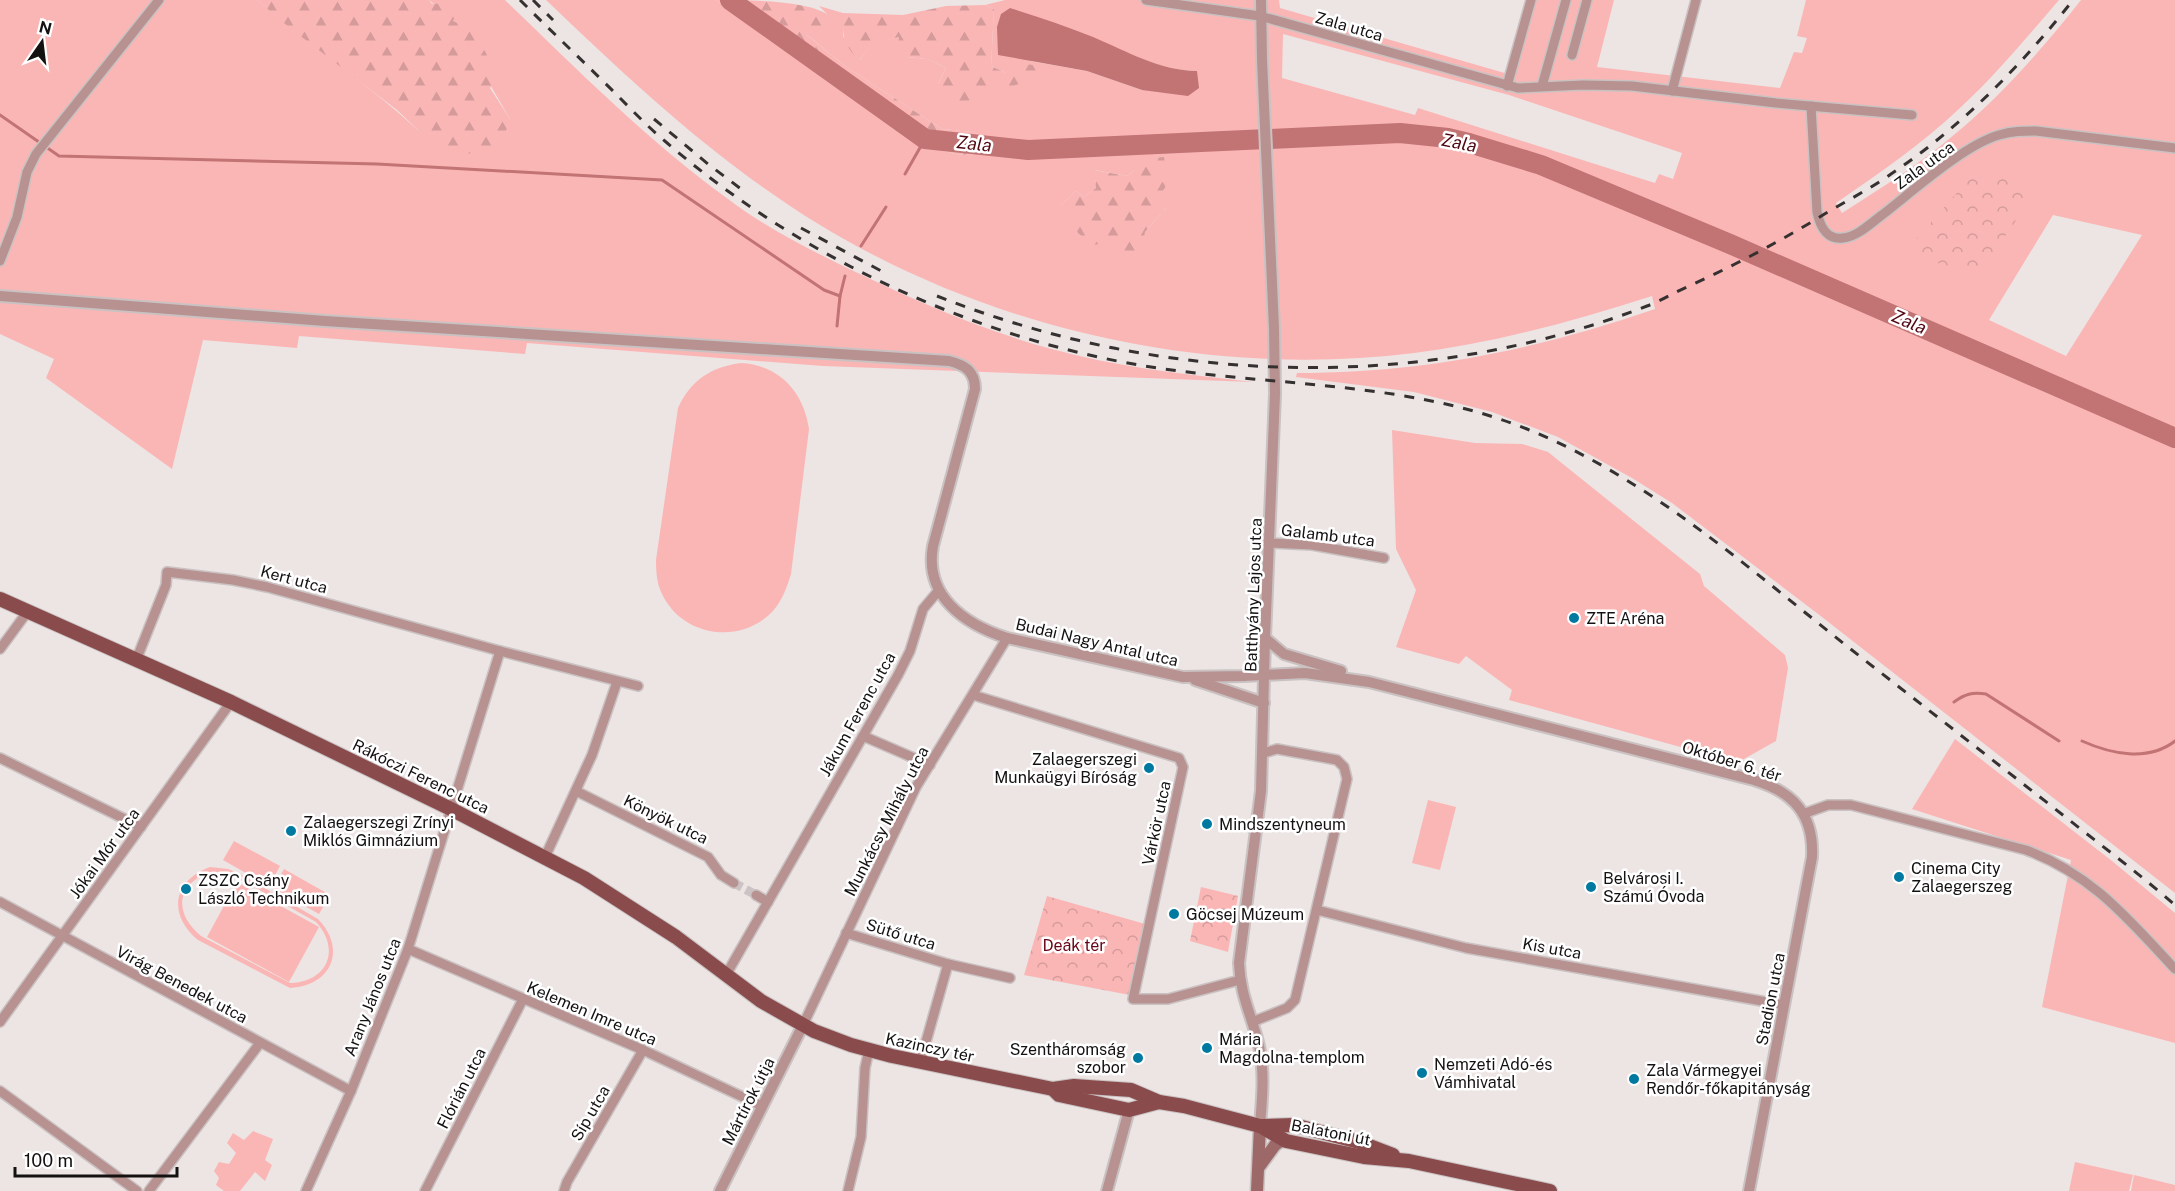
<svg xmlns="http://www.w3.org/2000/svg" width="2175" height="1191" font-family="'Public Sans',sans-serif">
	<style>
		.grass { fill: #fab6b5; fill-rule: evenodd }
		.forest { fill: url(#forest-firs) }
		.park { fill: url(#park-crowns) }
		.water { fill: #c27373 }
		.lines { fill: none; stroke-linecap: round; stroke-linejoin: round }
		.stream { stroke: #c27373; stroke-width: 3 }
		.river { stroke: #c27373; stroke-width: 20 }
		.minor-tunnel { stroke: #ccc4c4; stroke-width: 9; stroke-dasharray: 9 4.5; stroke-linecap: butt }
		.minor-casing { stroke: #cac2c2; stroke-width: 12 }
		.tertiary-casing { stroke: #cac2c2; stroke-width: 14 }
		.secondary-casing { stroke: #cac2c2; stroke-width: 15 }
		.primary-casing { stroke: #cac2c2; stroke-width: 16 }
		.minor { stroke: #b79291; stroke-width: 9 }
		.tertiary { stroke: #b79291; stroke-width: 10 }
		.secondary { stroke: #9d6968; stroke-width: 12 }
		.primary { stroke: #894b4b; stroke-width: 14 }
		.rail { stroke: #353131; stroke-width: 3; stroke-dasharray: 10 10; stroke-linecap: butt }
		.poi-dot { fill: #0079a1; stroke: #fff; stroke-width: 2 }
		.labels { text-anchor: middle; stroke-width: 5; stroke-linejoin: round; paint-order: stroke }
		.street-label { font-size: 16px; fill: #141111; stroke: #fff }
		.poi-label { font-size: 16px; fill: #141111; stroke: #fff; text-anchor: start }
		.park-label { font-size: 16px; fill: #680416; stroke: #fff }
		.water-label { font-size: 18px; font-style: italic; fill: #510712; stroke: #fff }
	</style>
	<defs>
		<pattern id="forest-firs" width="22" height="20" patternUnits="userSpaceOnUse" patternTransform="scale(1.5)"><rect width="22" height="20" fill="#fab6b5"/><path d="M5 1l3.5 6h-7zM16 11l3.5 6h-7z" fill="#d59b9b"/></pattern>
		<pattern id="park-crowns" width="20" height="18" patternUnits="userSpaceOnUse" patternTransform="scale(1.5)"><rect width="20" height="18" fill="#fab6b5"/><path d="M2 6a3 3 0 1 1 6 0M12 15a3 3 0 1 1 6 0" fill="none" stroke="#d59b9b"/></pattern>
	</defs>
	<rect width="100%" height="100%" fill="#ede4e4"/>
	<!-- grass -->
	<g class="grass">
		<path d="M0 0H257C310 45 368 84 419 131L510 119 453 21 429 0H505C577 69 647 140 728 199 769 230 816 253 862 275 923 304 983 330 1048 348 1115 367 1184 374 1253 382L823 366 527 343 525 354 299 336 297 348 203 340 172 469 46 378 54 359 0 334Z"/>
		<path d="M546 0H716L912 142 955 154 972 155 989 139 974 132 942 129 845 66 806 34 827 14 819 6 843 13V36L860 60 871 43 899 37 907 57 927 59 946 68 938 84 1006 73 991 66 994 9 985 5 1005 0H1279L1280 8 1508 74 1529 0H1614L1597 67 1780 88 1794 52 1802 53 1807 38 1797 36 1806 0H2059C2027 37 1996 75 1960 108 1922 144 1878 174 1836 203L1842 213C1881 188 1920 164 1955 134 2002 95 2043 48 2081 0H2175V893L1822 617 1672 503 1632 478 1558 437 1492 412 1414 392 1296 377 1297 373C1424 373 1535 350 1655 309L1652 296C1574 321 1495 343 1414 353 1188 381 948 320 764 188 685 132 615 66 546 0ZM1283 34 1509 95 1682 153 1673 179 1659 174 1655 183 1418 108 1415 115 1282 78ZM1091 37C1125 51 1160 71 1197 71L1142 90 1087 71 1030 61ZM1095 170 1127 176 1135 170 1157 199 1167 207 1145 232 1061 205 1076 191 1084 197 1096 188ZM2053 215 2142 235 2066 356 1989 320Z"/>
		<path d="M741 363C780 365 804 393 809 429L791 574C787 587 782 601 773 611 741 645 684 637 663 596 657 585 656 573 656 560L678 408C691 380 711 367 741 363Z"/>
		<path d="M1392 430 1475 443 1522 444 1548 452 1700 574 1704 586 1785 655 1788 668 1776 741 1735 764 1716 750 1706 754 1509 700 1512 690 1466 656 1459 664 1396 647 1416 590 1396 549Z"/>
		<path d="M1955 739 2112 861 2175 913V1043L2042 1007 2071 860 1912 809Z"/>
		<path d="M1428 800 1456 807 1440 870 1412 863Z"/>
		<path d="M234 841 280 866 269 886 223 860Z"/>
		<path d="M210 867 228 869 240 874 318 919C347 949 332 986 290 988L198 940C168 915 172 881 210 867ZM211 872 227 873 238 878 316 922C341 949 328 982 290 983L201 936C174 914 175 884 211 872Z"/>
		<path d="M284 869 330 895 319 914 273 888Z"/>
		<path d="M237 882 319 927 289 982 207 937Z"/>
		<path d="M253 1131 273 1139 265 1160 272 1165 265 1181 255 1172 240 1191H224L216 1185 219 1178 214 1171 219 1162 229 1164 236 1153 227 1143 233 1133 244 1140Z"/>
		<path d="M2075 1162 2133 1175 2129 1191H2069Z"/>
		<path d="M2134 1175 2175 1185V1191H2131Z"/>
	</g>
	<!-- forest -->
	<g class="forest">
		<path d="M257 0H429L432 4 444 3 457 12 453 21 472 30 486 53 496 79 490 88 510 119 502 142 485 152 463 154 419 131 397 110 290 28Z"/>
		<path d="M716 0C746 0 805 0 827 14L826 23 807 35 845 66 942 129 974 132 990 139 972 155 955 154 912 142Z"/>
		<path d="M985 5 994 9 991 66 1006 73 1017 63 1041 66 1037 78 955 105 940 97 938 84 946 68 927 59 907 57 898 48 899 37 871 44 859 61C842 41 843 39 843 13L903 15 946 6Z"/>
		<path d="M1164 157 1168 183 1158 198 1167 196V207L1145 232 1141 250 1114 258 1111 243 1092 245 1078 233 1061 205 1076 191 1084 197 1096 188 1094 170 1127 176 1135 170 1141 159Z"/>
	</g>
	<!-- park -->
	<g class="park">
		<path d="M1977 170 2011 175 2037 190 1979 274 1903 254Z"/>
		<path d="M1201 887 1238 896 1228 952 1190 941Z"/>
		<path d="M1047 896 1145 924 1130 995 1024 975Z"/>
	</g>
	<!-- water -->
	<path class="water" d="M1010 8C1038 17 1066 26 1093 37 1126 51 1161 71 1197 71L1199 88 1188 96 1142 90 1087 71 998 55 997 27 1001 14Z"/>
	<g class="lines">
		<!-- stream -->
		<g class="stream">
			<path d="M0 115 59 156 377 164 662 180 824 290 840 296 845 276"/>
			<path d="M905 174 925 139"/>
			<path d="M861 246 886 207"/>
			<path d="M837 326 840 296"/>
			<path d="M1954 702C1965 694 1972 692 1986 694L2059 741"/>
			<path d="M2082 741C2111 754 2148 762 2175 741"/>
		</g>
		<!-- river -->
		<path class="river" d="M730 0 925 139 1028 150 1400 133 1448 138 1469 143 1541 165 1730 244 2175 438"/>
		<!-- minor-tunnel -->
		<path class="minor-tunnel" d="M734 883 756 895"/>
		<!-- minor casing -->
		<g class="minor-casing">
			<g id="minor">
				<path d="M1146 0 1260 16 1518 88 1583 85 1632 86 1776 103 1912 115"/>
				<path d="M1572 55 1587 0"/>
				<path d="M1507 86 1531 0"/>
				<path d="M1542 86 1566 0"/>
				<path d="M1672 91 1696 0"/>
				<path d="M1811 106 1817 212C1820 226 1826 240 1843 238 1857 237 1871 223 1882 215 1913 191 1964 145 1999 135 2012 131 2023 131 2036 131L2175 148"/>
				<path d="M0 261 17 217 27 172 36 154 159 0"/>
				<path d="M1269 543 1312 545 1384 558"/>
				<path d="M0 649 28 611"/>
				<path d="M137 658 166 585 167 572 233 580 267 587 500 651 638 686"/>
				<path d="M973 695 1179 758 1183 767 1133 999H1168L1240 980"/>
				<path d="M863 736 930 765"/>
				<path d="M0 758 141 827"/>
				<path d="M576 791 708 857 721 875 734 883"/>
				<path d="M1803 814 1828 805H1851L2026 850C2092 874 2129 920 2175 969"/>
				<path d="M545 857 592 755 617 682"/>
				<path d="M756 895 768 902"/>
				<path d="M0 902 351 1091"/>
				<path d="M1317 910 1466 948 1784 1005"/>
				<path d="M846 933 948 964 1010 978"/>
				<path d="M408 949 643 1050 762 1106"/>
				<path d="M726 975 898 675 910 651 923 609 939 590"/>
				<path d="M0 1022 231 702"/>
				<path d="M1252 1022 1287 1008 1295 1000 1347 779 1344 767 1337 760 1277 749 1264 753"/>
				<path d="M803 1025 916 787 1007 638"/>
				<path d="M920 1063 948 964"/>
				<path d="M0 1091 137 1191"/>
				<path d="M149 1191 260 1043"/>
				<path d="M306 1191 351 1091 408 949 500 651"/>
				<path d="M425 1191 523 999"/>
				<path d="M564 1191 567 1182 643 1050"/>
				<path d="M848 1191 861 1137 865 1068 869 1050"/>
			</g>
		</g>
		<!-- tertiary casing -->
		<g class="tertiary-casing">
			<g id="tertiary">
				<path d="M0 296 325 321 949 361C965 365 975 371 975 389L933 546C924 596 964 624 1007 638L1183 677 1243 676 1305 673 1369 682 1754 780C1793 792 1814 814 1812 857L1749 1191"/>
				<path d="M1265 638 1284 654 1341 671"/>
				<path d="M1195 680 1264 703"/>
				<path d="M1260 1126C1262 1099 1265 1073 1259 1046 1252 1016 1240 995 1239 963L1261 791 1265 638 1275 394 1274 328 1262 60 1261 0"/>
				<path d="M720 1191 803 1025"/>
				<path d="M1107 1191 1129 1110"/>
			</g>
		</g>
		<!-- secondary casing -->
		<g class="secondary-casing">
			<g id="secondary">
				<path d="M1259 1167 1275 1145 1282 1140"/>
				<path d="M1257 1191 1260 1126"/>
			</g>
		</g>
		<!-- primary casing -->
		<g class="primary-casing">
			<g id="primary">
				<path d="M0 599 231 702 451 809 584 878 676 937 761 1001 814 1031 851 1045 892 1056 1053 1089 1074 1086 1131 1090 1159 1102 1184 1106 1260 1126 1286 1141 1364 1157 1409 1161 1550 1191"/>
				<path d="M1053 1089 1059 1095 1129 1110 1159 1102"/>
				<path d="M1260 1126 1294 1125 1359 1142 1393 1155"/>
			</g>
		</g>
		<!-- minor -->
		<use href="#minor" class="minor"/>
		<!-- tertiary -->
		<use href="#tertiary" class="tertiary"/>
		<!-- secondary -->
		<use href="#secondary" class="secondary"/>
		<!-- primary -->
		<use href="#primary" class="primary"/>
		<!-- rail -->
		<g class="rail">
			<path d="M520 0C552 32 585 63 617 95 633 111 649 128 666 142 797 256 974 338 1145 366 1272 387 1405 380 1527 429 1653 480 1756 575 1862 658 1926 708 1990 758 2054 808 2094 840 2136 871 2175 905"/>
			<path d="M533 0 553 20"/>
			<path d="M654 119 708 164 745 192"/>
			<path d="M801 228 885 273"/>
			<path d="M937 296C1162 385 1420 394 1647 306 1661 301 1673 293 1687 287 1731 267 1773 245 1815 220 1840 204 1867 191 1891 174 1960 128 2022 65 2073 0"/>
		</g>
	</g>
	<!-- markers -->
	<g class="poi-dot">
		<circle cx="1574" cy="618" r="6"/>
		<circle cx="1149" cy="768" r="6"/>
		<circle cx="1207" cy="824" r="6"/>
		<circle cx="291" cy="831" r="6"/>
		<circle cx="1899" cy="877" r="6"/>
		<circle cx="1591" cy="887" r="6"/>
		<circle cx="186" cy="889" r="6"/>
		<circle cx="1174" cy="914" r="6"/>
		<circle cx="1207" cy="1048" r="6"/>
		<circle cx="1138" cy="1058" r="6"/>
		<circle cx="1422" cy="1073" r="6"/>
		<circle cx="1634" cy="1079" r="6"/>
	</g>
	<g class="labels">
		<!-- street labels -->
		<g class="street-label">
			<text transform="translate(1349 26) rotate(16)" y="6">Zala utca</text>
			<text transform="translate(1924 165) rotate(-36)" y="6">Zala utca</text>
			<text transform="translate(1328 535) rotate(7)" y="6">Galamb utca</text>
			<text transform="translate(294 579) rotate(15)" y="6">Kert utca</text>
			<text transform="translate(1253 595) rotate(-88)" y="6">Batthyány Lajos utca</text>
			<text transform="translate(1097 642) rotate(13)" y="6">Budai Nagy Antal utca</text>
			<text transform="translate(857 714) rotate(-61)" y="6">Jákum Ferenc utca</text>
			<text transform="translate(1732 761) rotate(17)" y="6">Október 6. tér</text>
			<text transform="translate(421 776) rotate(26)" y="6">Rákóczi Ferenc utca</text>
			<text transform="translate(666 819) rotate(26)" y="6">Könyök utca</text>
			<text transform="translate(886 821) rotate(-63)" y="6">Munkácsy Mihály utca</text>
			<text transform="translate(1156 823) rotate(-78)" y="6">Várkör utca</text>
			<text transform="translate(104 853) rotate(-54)" y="6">Jókai Mór utca</text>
			<text transform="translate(901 934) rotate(17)" y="6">Sütő utca</text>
			<text transform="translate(1552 948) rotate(10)" y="6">Kis utca</text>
			<text transform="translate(182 984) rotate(28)" y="6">Virág Benedek utca</text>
			<text transform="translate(372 997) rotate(-68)" y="6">Arany János utca</text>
			<text transform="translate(1770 999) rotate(-79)" y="6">Stadion utca</text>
			<text transform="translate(592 1013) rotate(23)" y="6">Kelemen Imre utca</text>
			<text transform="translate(930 1047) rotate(12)" y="6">Kazinczy tér</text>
			<text transform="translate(461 1088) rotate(-63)" y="6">Flórián utca</text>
			<text transform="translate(748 1101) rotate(-63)" y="6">Mártírok útja</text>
			<text transform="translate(590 1113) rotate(-60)" y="6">Síp utca</text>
			<text transform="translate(1331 1132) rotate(11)" y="6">Balatoni út</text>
		</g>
		<!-- poi labels -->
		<g class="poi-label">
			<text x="1586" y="624">ZTE Aréna</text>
			<text x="1137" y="765" text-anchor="end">Zalaegerszegi<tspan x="1137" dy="18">Munkaügyi Bíróság</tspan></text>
			<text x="303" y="828">Zalaegerszegi Zrínyi<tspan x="303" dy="18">Miklós Gimnázium</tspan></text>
			<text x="1219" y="830">Mindszentyneum</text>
			<text x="1911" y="874">Cinema City<tspan x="1911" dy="18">Zalaegerszeg</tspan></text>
			<text x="1603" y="884">Belvárosi I.<tspan x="1603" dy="18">Számú Óvoda</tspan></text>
			<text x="198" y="886">ZSZC Csány<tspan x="198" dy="18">László Technikum</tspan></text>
			<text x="1186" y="920">Göcsej Múzeum</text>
			<text x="1219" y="1045">Mária<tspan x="1219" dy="18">Magdolna-templom</tspan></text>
			<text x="1126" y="1055" text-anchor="end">Szentháromság<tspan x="1126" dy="18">szobor</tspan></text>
			<text x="1434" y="1070">Nemzeti Adó-és<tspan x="1434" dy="18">Vámhivatal</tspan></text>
			<text x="1646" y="1076">Zala Vármegyei<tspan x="1646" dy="18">Rendőr-főkapitányság</tspan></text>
		</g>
		<!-- park labels -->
		<g class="park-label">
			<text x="1074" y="951">Deák tér</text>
		</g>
		<!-- water labels -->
		<g class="water-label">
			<text transform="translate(1459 143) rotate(11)" y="6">Zala</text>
			<text transform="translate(974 144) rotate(6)" y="6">Zala</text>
			<text transform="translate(1909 322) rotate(23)" y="6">Zala</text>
		</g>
	</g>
	<!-- north arrow -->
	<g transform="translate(42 42) rotate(14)" stroke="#ffffff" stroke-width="4.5" paint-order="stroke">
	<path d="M0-4.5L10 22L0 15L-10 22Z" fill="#141111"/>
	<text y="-9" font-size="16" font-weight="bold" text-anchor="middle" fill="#141111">N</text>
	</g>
	<!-- scale -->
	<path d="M15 1167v9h162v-9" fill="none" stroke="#141111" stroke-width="3"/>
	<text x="24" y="1167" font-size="18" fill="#141111" stroke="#ffffff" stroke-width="4.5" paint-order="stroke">100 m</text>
</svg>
